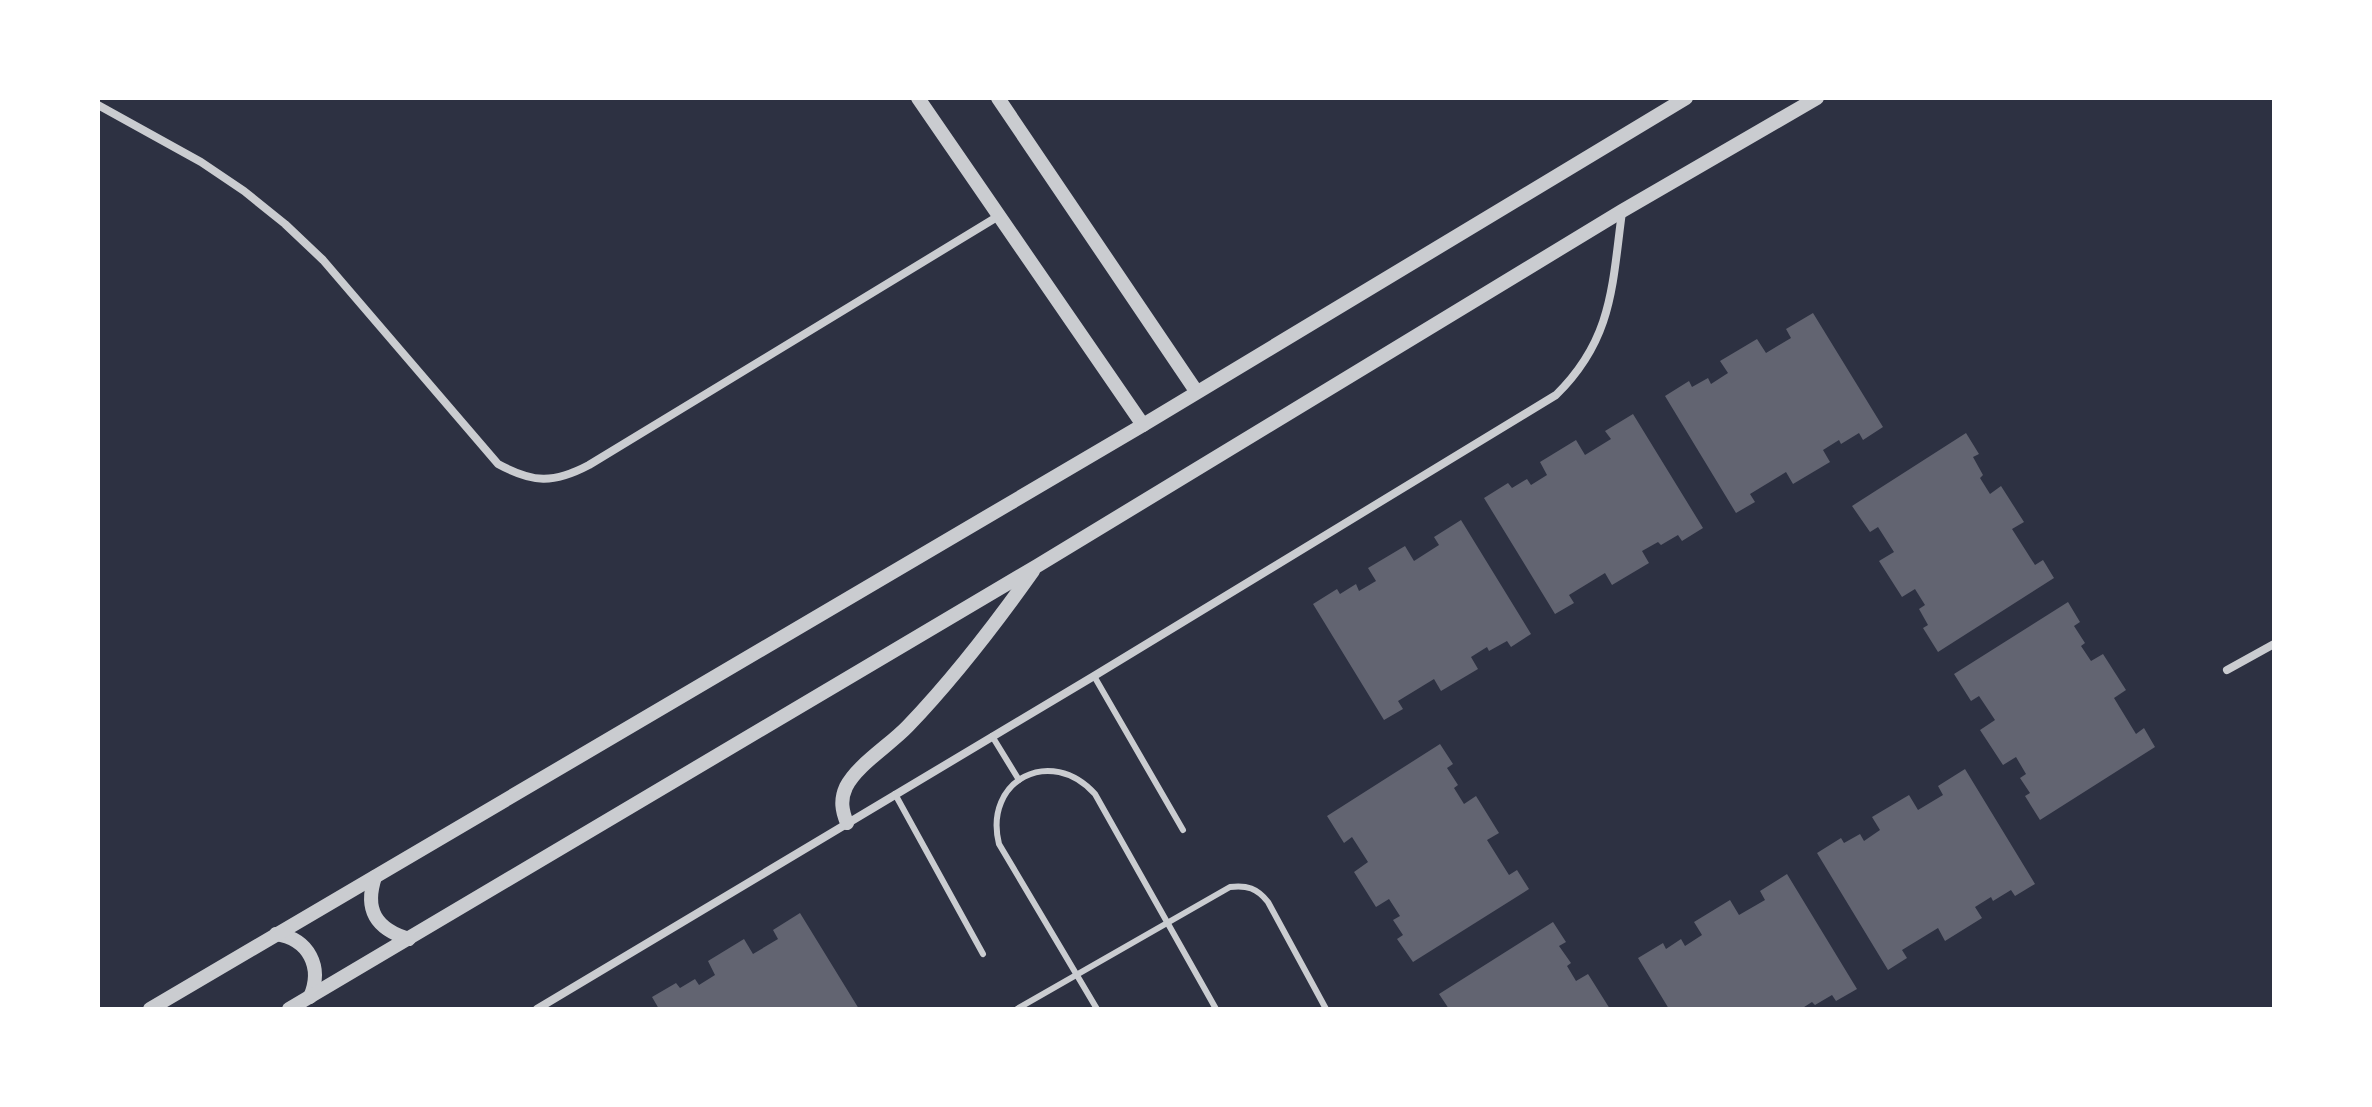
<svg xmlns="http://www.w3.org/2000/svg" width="2372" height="1107" font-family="Raleway,sans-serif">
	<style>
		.building { fill: #626471 }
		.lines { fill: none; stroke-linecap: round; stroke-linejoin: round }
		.service { stroke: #caccd0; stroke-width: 6 }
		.minor { stroke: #caccd0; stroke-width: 8 }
		.tertiary { stroke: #caccd0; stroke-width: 14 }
	</style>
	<rect width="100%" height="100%" fill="#2d3142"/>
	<!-- building -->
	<g class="building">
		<path d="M1813 313 1883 427 1863 440 1859 433 1841 444 1839 440 1823 450 1830 462 1793 484 1786 472 1750 494 1755 502 1736 513 1665 396 1689 381 1692 387 1708 378 1711 384 1728 373 1720 361 1757 339 1766 353 1791 338 1786 329Z"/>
		<path d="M1633 414 1703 528 1682 541 1678 535 1661 545 1658 542 1642 551 1649 563 1612 585 1605 573 1569 595 1574 603 1555 614 1484 498 1508 483 1512 488 1527 479 1531 485 1547 475 1540 462 1576 440 1585 455 1611 439 1605 431Z"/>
		<path d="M1966 433 1979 454 1973 457 1983 475 1980 478 1990 494 2001 486 2024 522 2012 529 2035 565 2043 560 2054 578 1938 652 1923 628 1928 625 1919 609 1925 605 1915 589 1902 597 1879 561 1894 552 1878 527 1870 532 1852 506Z"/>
		<path d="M1461 520 1531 634 1511 647 1507 641 1489 651 1487 647 1471 657 1478 669 1441 691 1434 679 1398 701 1403 709 1384 720 1313 604 1337 589 1340 594 1356 584 1359 591 1376 581 1368 568 1405 546 1414 561 1439 545 1434 537Z"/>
		<path d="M2068 602 2080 622 2074 626 2085 643 2081 646 2091 661 2103 654 2126 690 2114 698 2136 734 2144 728 2155 747 2040 820 2025 796 2030 793 2020 778 2026 774 2016 757 2003 765 1980 730 1995 720 1979 696 1971 701 1954 674Z"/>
		<path d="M1440 744 1453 764 1447 768 1458 785 1454 788 1464 804 1476 796 1499 833 1487 840 1509 875 1517 870 1529 889 1413 962 1397 939 1403 935 1393 920 1400 916 1389 899 1376 907 1354 872 1368 862 1352 837 1344 843 1327 816Z"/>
		<path d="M1965 769 2035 884 2015 896 2011 890 1993 901 1991 897 1975 907 1982 918 1945 941 1938 928 1902 950 1907 958 1888 970 1817 853 1841 838 1844 843 1860 834 1864 841 1880 830 1872 817 1909 795 1918 810 1943 795 1938 786Z"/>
		<path d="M1787 874 1857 989 1836 1001 1832 995 1815 1005 1812 1002 1801 1009H1669L1638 958 1663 943 1666 949 1681 939 1685 946 1702 935 1694 922 1730 900 1739 915 1765 900 1760 891Z"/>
		<path d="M800 913 859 1009H659L652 997 676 983 680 988 695 979 699 985 715 975 708 961 744 939 753 954 778 939 773 930Z"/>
		<path d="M1553 922 1566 942 1559 946 1571 963 1567 966 1576 981 1588 974 1610 1009H1449L1439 994Z"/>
	</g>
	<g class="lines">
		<!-- service -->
		<g class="service">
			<path d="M1094 676 1183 830"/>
			<path d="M992 736 1019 780"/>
			<path d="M895 794 983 954"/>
			<path d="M1017 1009 1230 887C1247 885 1257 888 1268 902L1326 1009"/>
			<path d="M1097 1009 999 844C983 780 1051 745 1095 794L1216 1009"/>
		</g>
		<!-- minor -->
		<g class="minor">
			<path d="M98 105 201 162 244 191 285 224 323 260 498 464C533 483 553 484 589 465L997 217"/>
			<path d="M2227 670 2274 644"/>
			<path d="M537 1009 1094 676 1556 395C1613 339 1612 286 1622 212"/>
		</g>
		<!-- tertiary -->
		<g class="tertiary">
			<path d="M918 98 1143 425"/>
			<path d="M998 98 1196 391"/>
			<path d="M847 823C842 811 840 800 846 787 857 765 890 745 908 726 954 678 994 626 1033 571"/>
			<path d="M375 877C364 910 376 929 409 939"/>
			<path d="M276 934C309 939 323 967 310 997"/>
			<path d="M150 1009 1143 425 1686 98"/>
			<path d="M289 1009 1037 566 1622 211 1817 98"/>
		</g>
	</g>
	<!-- border -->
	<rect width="2372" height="1107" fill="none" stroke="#ffffff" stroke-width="200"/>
</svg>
